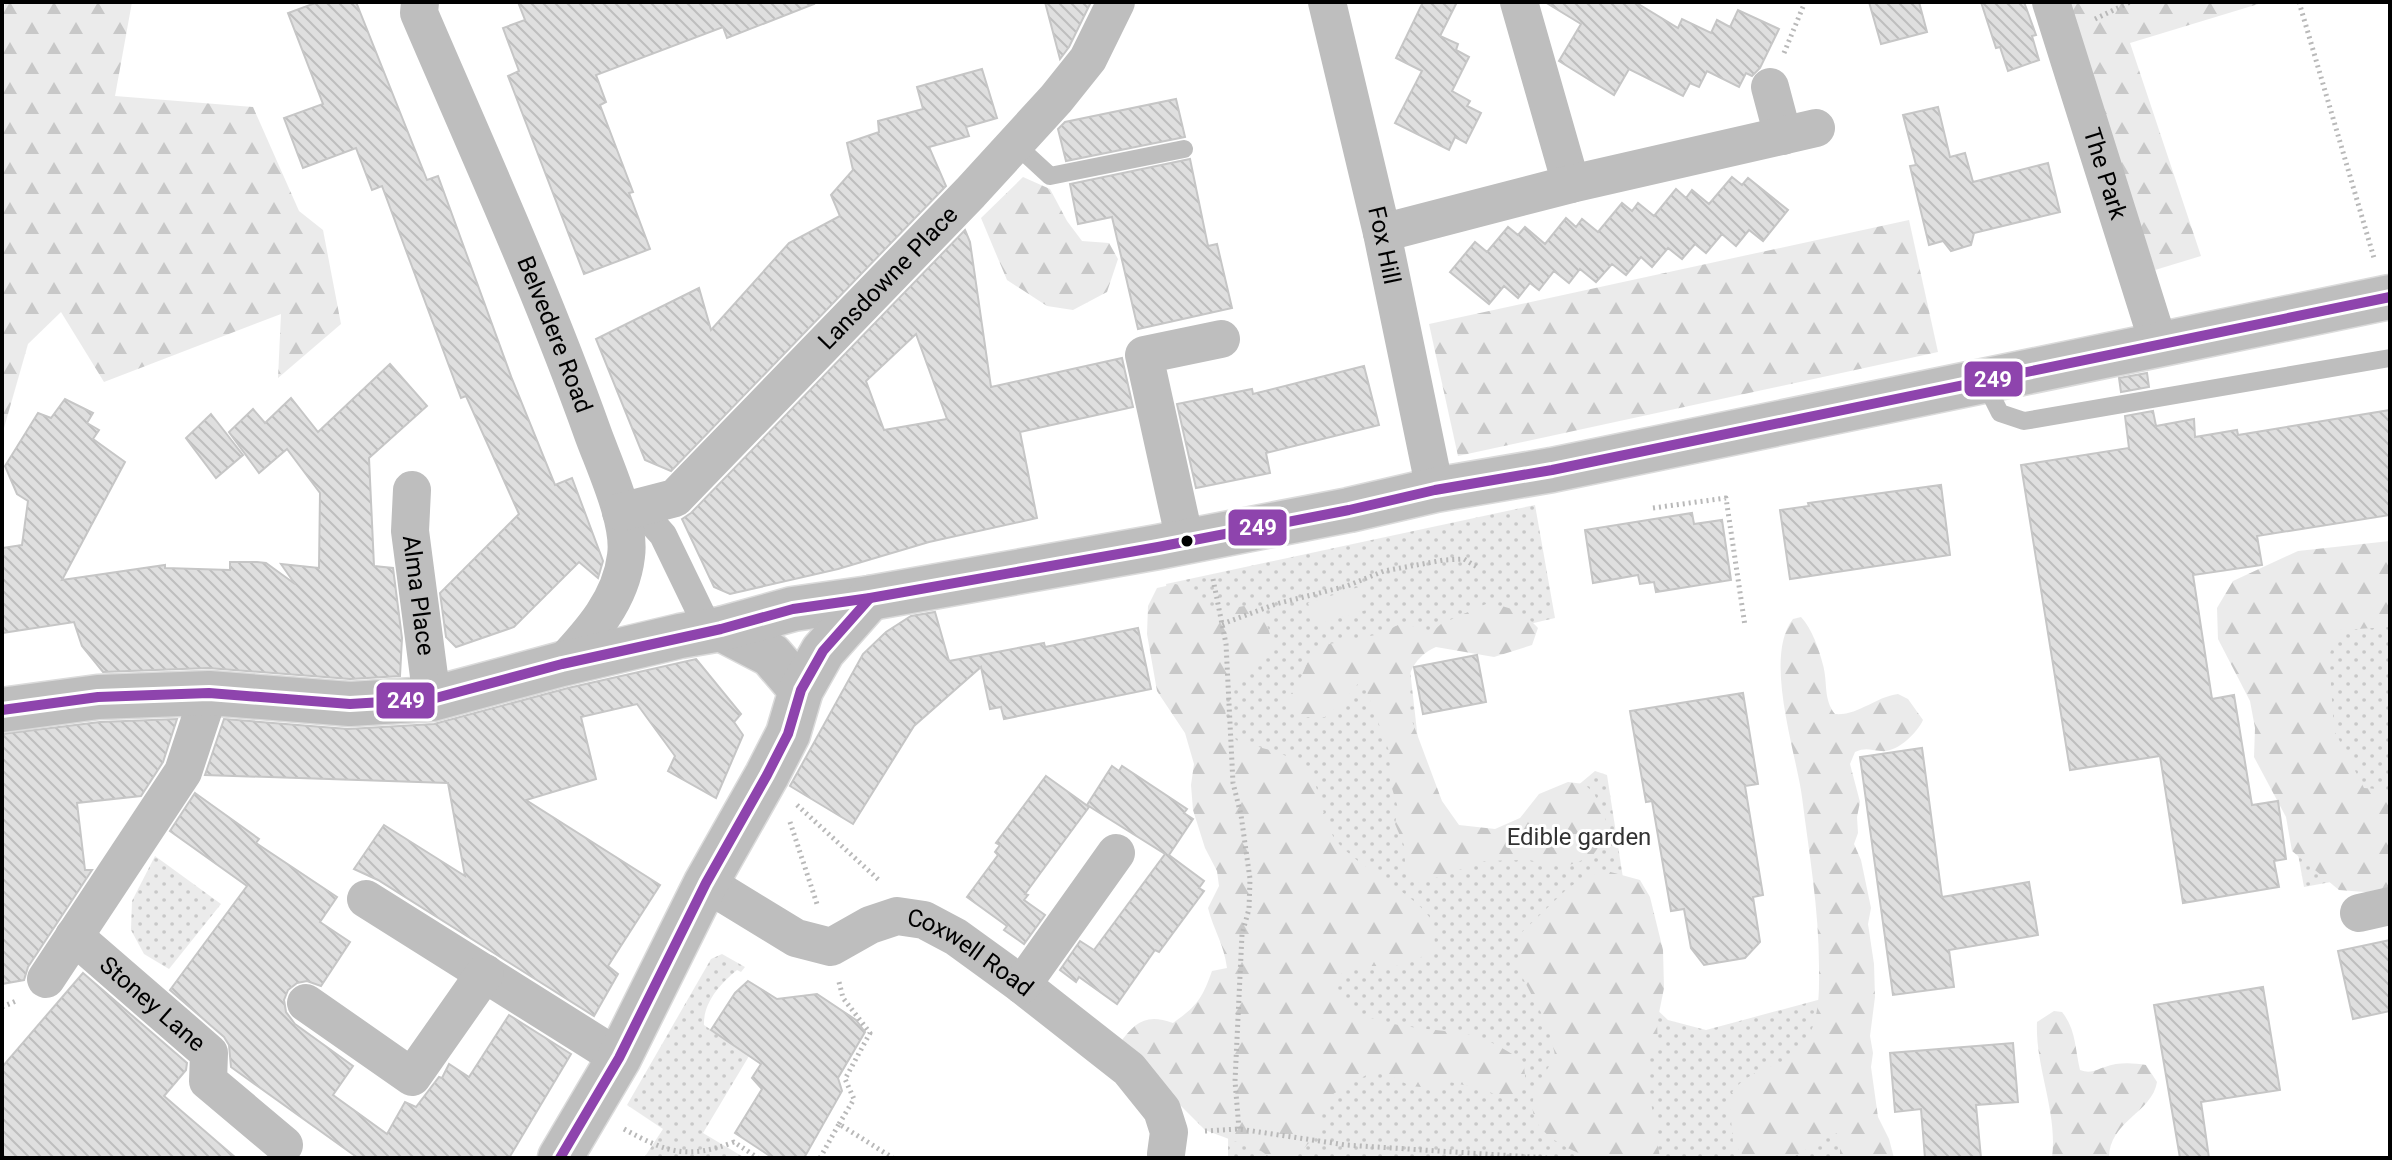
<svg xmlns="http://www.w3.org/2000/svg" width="2392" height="1160" font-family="Roboto,sans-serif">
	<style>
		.green { fill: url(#green-dots) }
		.forest { fill: url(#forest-firs) }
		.pitch { fill: #ebebeb }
		.building { fill: url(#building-back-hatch); stroke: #c6c6c6; stroke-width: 2; fill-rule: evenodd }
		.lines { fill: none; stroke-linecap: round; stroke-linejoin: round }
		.primary-casing { stroke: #dbdbdb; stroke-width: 47 }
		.path { stroke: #b9b9b9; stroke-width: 5; stroke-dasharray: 2 4; stroke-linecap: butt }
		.service { stroke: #bebebe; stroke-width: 18 }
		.pedestrian { stroke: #bebebe; stroke-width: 28 }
		.minor { stroke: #bebebe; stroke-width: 38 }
		.primary { stroke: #bebebe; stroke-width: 44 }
		.bus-1-casing { stroke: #fff; stroke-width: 16 }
		.bus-1 { stroke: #8e44ad; stroke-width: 10 }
		.bus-dot { fill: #000; stroke: #fff; stroke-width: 3 }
		.labels { text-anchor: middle; stroke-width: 6; stroke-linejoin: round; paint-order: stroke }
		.street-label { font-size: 24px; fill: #000; stroke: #fff }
		.park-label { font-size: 24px; fill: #323232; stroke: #fff }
		.line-badge { stroke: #fff; stroke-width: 3 }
		.badge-label { font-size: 22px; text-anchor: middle; font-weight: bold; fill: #fff }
	</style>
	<defs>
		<pattern id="green-dots" width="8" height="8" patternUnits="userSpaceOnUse" patternTransform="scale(2)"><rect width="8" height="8" fill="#ebebeb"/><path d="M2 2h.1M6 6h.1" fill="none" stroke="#c8c8c8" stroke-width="1.8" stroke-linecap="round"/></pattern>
		<pattern id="forest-firs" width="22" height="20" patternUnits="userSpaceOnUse" patternTransform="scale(2)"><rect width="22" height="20" fill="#ebebeb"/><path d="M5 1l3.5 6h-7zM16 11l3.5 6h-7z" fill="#c8c8c8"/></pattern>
		<pattern id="building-back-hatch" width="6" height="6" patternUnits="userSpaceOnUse" patternTransform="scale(2)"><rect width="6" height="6" fill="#dfdfdf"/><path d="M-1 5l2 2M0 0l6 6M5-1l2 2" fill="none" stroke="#bebebe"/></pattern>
	</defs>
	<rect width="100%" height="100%" fill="#fff"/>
	<!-- green -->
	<g class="green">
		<path d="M1535 505 1555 618 1408 652 1430 846 1515 838 1595 771 1607 775 1637 968 1653 1006 1668 1020 1706 1030 1840 994 1863 1158H1228L1229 926 1166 584Z"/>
		<path d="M2390 560V871L2304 887 2249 586Z"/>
		<path d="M155 856 221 904 169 969 144 954 131 930 132 901Z"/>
		<path d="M722 954 745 967 741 972 737 970C720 984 703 1003 704 1025L749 1056 703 1133 745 1158H644L663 1129 627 1105 711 959Z"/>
	</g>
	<!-- forest -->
	<g class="forest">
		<path d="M5 2H132L115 96 253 107 299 211 323 230 341 324 278 378 281 314 104 382 61 312 28 344 2 435V30Z"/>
		<path d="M2066 2H2265L2130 43 2201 256 2155 270Z"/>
		<path d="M1023 177 1050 189 1067 221 1082 241 1109 243 1118 259 1107 292 1073 310 1047 306 1007 280 981 218Z"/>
		<path d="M1909 220 1938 352 1458 456 1429 324Z"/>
		<path d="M2390 541V627L2340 630 2329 655 2334 730 2364 788 2390 790V894L2339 890 2292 851 2286 817 2254 757 2255 728 2250 701 2218 639 2217 608 2233 581 2298 551Z"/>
		<path d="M1175 584 1190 587 1208 611C1224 612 1237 606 1254 605 1304 668 1227 669 1225 703 1224 716 1230 729 1236 740 1255 747 1290 753 1304 766 1320 780 1321 819 1335 839 1355 867 1421 896 1432 922 1435 928 1434 939 1435 946L1419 959 1396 966H1365L1342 973 1331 988C1353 1029 1427 1027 1467 1034 1488 1038 1506 1050 1523 1061 1527 1083 1527 1090 1507 1101L1486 1090 1450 1082 1433 1088 1410 1086 1388 1074 1370 1073 1333 1094 1321 1112 1319 1133 1298 1154 1287 1158H1271L1261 1151 1205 1130 1119 1044C1135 1022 1146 1013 1173 1023 1197 1006 1202 999 1212 971L1227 968C1224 944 1214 931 1208 908L1219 886 1217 871 1205 848 1193 810 1191 785 1194 764 1185 733 1157 691 1147 634 1148 606 1157 588Z"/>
		<path d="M1486 604C1510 606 1522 611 1538 628L1532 645 1494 657 1436 647C1410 658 1403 684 1408 710L1442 801 1459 825 1495 829 1520 818 1539 794 1568 782 1584 784 1594 793 1607 823 1604 839 1593 855 1576 863 1561 867 1529 860 1485 861 1421 883 1411 879 1405 862 1404 845 1395 824 1398 808 1391 785 1389 751 1362 679 1343 702 1325 717H1303L1287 701 1302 675 1314 647 1380 634 1402 623 1419 628 1429 635 1441 624Z"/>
		<path d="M1801 617C1812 629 1819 649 1823 665 1828 683 1823 699 1835 714 1858 716 1875 697 1898 694L1908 699 1923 720C1917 733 1897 753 1881 751 1870 750 1866 747 1855 752L1850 764 1860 802 1857 817 1858 833 1854 844 1861 860 1871 908 1868 924 1874 964 1875 997 1870 1036 1873 1053 1871 1067 1878 1117 1889 1139 1894 1158H1840V1141L1837 1133 1821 1140 1792 1158H1745L1733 1142 1729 1097C1753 1057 1796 1076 1813 1026 1820 1006 1819 986 1819 966 1819 909 1809 853 1802 797 1796 752 1763 657 1793 619Z"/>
		<path d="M1607 871 1640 880 1650 897 1663 950 1664 988 1657 1023 1658 1045 1648 1062 1647 1077 1660 1158H1583L1581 1154C1558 1144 1525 1127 1534 1096 1538 1082 1549 1068 1555 1055L1548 1026 1517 967 1520 934 1568 888 1587 876Z"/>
		<path d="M2054 1011 2062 1012C2076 1029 2075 1049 2080 1070 2091 1074 2095 1070 2105 1067 2118 1062 2133 1063 2146 1065L2157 1082C2152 1113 2109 1121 2109 1158H2052C2058 1112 2035 1067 2037 1022Z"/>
	</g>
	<!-- pitch -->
	<path class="pitch" d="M1359 587 1366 610 1315 625 1308 603Z"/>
	<!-- building -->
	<g class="building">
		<path d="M318 2H356L427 180 438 176 512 379 555 485 572 478 603 561 598 578 579 562 514 627 456 647 446 637 440 593 519 514 466 396 461 398 382 186 372 190 356 148 303 168 284 118 323 104 288 13Z"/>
		<path d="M518 2H813L814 4 727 38 723 27 596 75 606 102 600 105 633 192 629 193 650 249 584 274 508 76 519 71 503 28 525 20Z"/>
		<path d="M1045 2H1091L1069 47 1060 59Z"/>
		<path d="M1423 2H1457L1440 36 1458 44 1456 50 1469 57 1452 91 1470 101 1467 106 1481 113 1466 143 1455 137 1449 150 1395 123 1422 71 1396 58Z"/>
		<path d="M1545 2H1635L1678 28 1682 19 1711 33 1717 20 1730 27 1738 10 1779 29 1760 68 1752 76 1746 73 1739 87 1707 71 1699 87 1690 83 1683 96 1629 69 1614 95 1559 61 1581 24Z"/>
		<path d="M1869 2H1919L1927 32 1881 44Z"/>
		<path d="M1981 2H2024L2036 35 2032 36 2039 60 2008 71 2000 47 1996 48Z"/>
		<path d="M982 69 997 118 966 127 969 136 929 147 946 186 671 471 645 460 596 339 699 288 711 330 789 243 840 216 831 195 853 170 847 143 879 132 878 121 923 109 917 87Z"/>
		<path d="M1176 99 1185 137 1066 161 1058 129 1065 122Z"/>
		<path d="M1938 107 1950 157 1965 153 1973 182 2048 163 2060 212 1974 233 1971 245 1951 251 1943 241 1929 245 1910 166 1916 165 1903 115Z"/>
		<path d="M1190 159 1208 246 1217 244 1232 308 1138 329 1112 217 1078 224 1070 184Z"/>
		<path d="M1732 177 1742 185 1748 178 1788 210 1763 241 1749 230 1736 246 1722 234 1706 253 1695 244 1682 259 1668 248 1652 267 1641 257 1626 275 1612 264 1596 282 1580 269 1569 283 1554 271 1539 290 1530 283 1518 298 1504 286 1489 304 1450 272 1475 242 1487 252 1508 227 1518 235 1525 227 1545 244 1566 218 1576 227 1582 219 1598 232 1622 203 1632 211 1638 203 1654 216 1676 189 1686 198 1692 190 1709 204Z"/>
		<path d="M965 230 970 242 991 387 1122 358 1133 407 1020 432 1037 518 929 542 838 569 730 594 714 587 682 519 691 513ZM916 334 947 419 884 430 866 381Z"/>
		<path d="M390 364 427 406 369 458 374 566 393 568 402 638 400 676 350 679 208 668 103 672 82 646 74 622 2 633V548L22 545 28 501 17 494 5 466 38 413 51 418 65 399 93 413 87 423 99 430 93 439 125 462 62 580 165 565V568L230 570V562H257L266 563 295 584 281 564 319 568 320 493 287 449 259 473 229 432 253 409 265 423 291 398 318 432Z"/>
		<path d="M1364 366 1379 425 1266 453 1270 473 1196 488 1177 404 1252 389 1253 394Z"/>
		<path d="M2147 373 2149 387 2121 392 2119 378Z"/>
		<path d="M2390 410V515L2257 536 2262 565 2193 575 2212 699 2234 695 2252 805 2278 801 2286 859 2274 861 2279 887 2183 903 2160 756 2070 770 2021 465 2129 448 2125 416 2153 411 2156 426 2194 419 2195 437 2237 430 2238 435Z"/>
		<path d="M211 414 243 455 216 478 186 438Z"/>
		<path d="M1941 485 1950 555 1790 579 1780 510 1809 506 1808 503Z"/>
		<path d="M1692 513 1694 524 1722 520 1731 580 1656 592 1654 582 1640 584 1638 575 1593 583 1585 530Z"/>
		<path d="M935 612 949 661 1044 643 1045 647 1138 628 1151 689 1004 719 1001 707 990 709 981 667 914 726 853 824 790 786 863 654 886 632 911 616Z"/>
		<path d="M1477 655 1486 702 1423 714 1414 667Z"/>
		<path d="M696 659 741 714 734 722 743 735 716 798 668 771 675 756 637 704 581 717 596 779 526 800 660 885 608 966 618 974 594 1016 378 880 354 869 384 825 465 876 448 783 205 775 224 719 348 729 434 724 568 688Z"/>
		<path d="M1743 693 1758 784 1745 786 1763 895 1753 897 1760 942 1745 958 1704 965 1691 948 1684 909 1671 911 1652 801 1646 802 1630 711Z"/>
		<path d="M177 719 163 762 141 796 77 803 85 870H92L28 967 24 980 2 984V734L100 722Z"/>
		<path d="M1922 748 1942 897 2029 882 2038 935 1949 950 1954 987 1893 995 1860 757Z"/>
		<path d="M1112 766 1119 771 1122 766 1187 809 1184 813 1193 819 1169 855 1204 881 1199 888 1204 891 1159 952 1155 950 1117 1004 1079 977 1076 982 1060 970 1080 941 1094 950 1165 854 1087 805Z"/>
		<path d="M1046 776 1089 807 1025 894 1028 895 1024 900 1045 915 1024 944 1004 930 1007 926 967 897 998 855 995 852 1000 845 996 843Z"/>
		<path d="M195 793 259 839 256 843 337 897 320 922 350 942 321 986 307 981 297 983 288 990 284 1000 286 1012 295 1024 353 1066 333 1095 387 1134 405 1102 416 1107 439 1077 442 1078 449 1064 469 1077 509 1015 571 1054 509 1158H358L231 1067 229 1045 224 1037 170 990 247 886 170 831Z"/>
		<path d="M2390 940V1011L2353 1019 2338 951Z"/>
		<path d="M83 973 187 1063 186 1070 164 1096 236 1158H2V1067Z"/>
		<path d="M748 981 777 999 817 994 856 1020 865 1032 838 1078 842 1091 804 1158H773L735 1133 762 1089 752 1078 761 1064 711 1030 735 993Z"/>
		<path d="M2263 987 2280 1090 2201 1102 2209 1158H2180L2154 1005Z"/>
		<path d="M2013 1043 2018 1102 1976 1105 1981 1158H1925L1921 1109 1895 1112 1890 1053Z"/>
	</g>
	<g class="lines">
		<!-- primary casing -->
		<g class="primary-casing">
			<g id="primary">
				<path d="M721 629 771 655 801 690"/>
				<path d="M2 710 98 697 209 693 350 704 432 699 562 664 680 636 721 629 793 609 870 598 1158 547 1349 510 1435 490 1552 470 2390 297"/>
				<path d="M560 1158 619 1058 706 883 767 775 788 734 801 690 823 651 870 598"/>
			</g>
		</g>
		<!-- path -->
		<g class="path">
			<path d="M2299 2 2374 258"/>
			<path d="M2095 19 2130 2"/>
			<path d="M1784 53 1805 2"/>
			<path d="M1653 508 1726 498 1745 626"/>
			<path d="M1213 579 1226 644 1233 783 1241 815 1250 879 1249 909 1242 934 1235 1081 1239 1129"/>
			<path d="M1222 624 1276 604 1347 586 1384 571 1444 560 1464 559 1477 567"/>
			<path d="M797 805 881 882"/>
			<path d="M790 822 817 904"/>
			<path d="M2 1007 16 1001"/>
			<path d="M839 1124 854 1099 845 1079 870 1033 843 998 839 982"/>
			<path d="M624 1129C666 1152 687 1160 734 1142L758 1158"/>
			<path d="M1205 1131 1239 1129 1346 1145 1547 1158"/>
			<path d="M820 1158 839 1124 893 1158"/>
		</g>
		<!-- service -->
		<g class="service">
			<path d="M1015 144 1050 176 1184 149"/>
			<path d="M1984 381 2000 413 2024 421 2390 358"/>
		</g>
		<!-- pedestrian -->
		<path class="pedestrian" d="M637 506 663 535 709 630"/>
		<!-- minor -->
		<g class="minor">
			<path id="s1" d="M420 2 419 13C479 153 542 291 593 434 605 467 631 522 626 556 621 600 591 633 562 664"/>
			<path id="s2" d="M1327 2 1382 233 1435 490"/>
			<path d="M1519 2 1571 184"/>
			<path id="s3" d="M2051 2 2159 345"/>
			<path d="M1770 87 1783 136"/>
			<path d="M1382 233 1571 184 1816 128"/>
			<path id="s4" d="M412 490 410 531 432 699"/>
			<path id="s5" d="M621 512 675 498 970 193 1056 99 1088 59 1116 2"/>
			<path d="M1185 541 1144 355 1221 339"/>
			<path id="s6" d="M706 883 796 938 831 947 870 925 897 916 924 920 956 937 1022 985 1129 1069 1162 1110 1169 1132 1166 1154"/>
			<path d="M366 899 619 1058"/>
			<path d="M2359 913 2390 906"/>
			<path id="s7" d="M74 936 209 1053 208 1081 284 1145"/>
			<path d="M46 979 183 772 209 693"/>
			<path d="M1022 985 1116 853"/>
			<path d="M306 1003 412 1077 485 973"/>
		</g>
		<!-- primary -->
		<use href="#primary" class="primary"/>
		<!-- bus-1 casing -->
		<g class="bus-1-casing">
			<g id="bus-1">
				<path d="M2 710 98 697 209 693 350 704 432 699 562 664 721 629 793 609 870 598 1158 547 1349 510 1435 490 1552 470 2390 297"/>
				<path d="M560 1158 619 1058 706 883 767 775 788 734 801 690 823 651 870 598"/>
			</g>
		</g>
		<!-- bus-1 -->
		<use href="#bus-1" class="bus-1"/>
	</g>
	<!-- markers -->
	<circle class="bus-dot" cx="1187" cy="541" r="7"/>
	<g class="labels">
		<!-- street labels -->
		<g class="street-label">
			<text dy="8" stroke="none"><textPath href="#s3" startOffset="180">The Park</textPath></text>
			<text dy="8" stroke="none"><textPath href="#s2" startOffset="250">Fox Hill</textPath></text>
			<text dy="8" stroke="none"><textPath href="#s5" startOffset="362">Lansdowne Place</textPath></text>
			<text dy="8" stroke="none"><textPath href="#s1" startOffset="360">Belvedere Road</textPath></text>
			<text dy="8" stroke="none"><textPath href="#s4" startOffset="106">Alma Place</textPath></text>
			<text dy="8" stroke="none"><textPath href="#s6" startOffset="298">Coxwell Road</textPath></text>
			<text dy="8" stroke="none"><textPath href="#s7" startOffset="104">Stoney Lane</textPath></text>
		</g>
		<!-- park labels -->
		<g class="park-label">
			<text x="1579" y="845">Edible garden</text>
		</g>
	</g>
	<g class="line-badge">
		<rect x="1963" y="360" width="61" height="38" rx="8" fill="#8e44ad"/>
		<rect x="1227" y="508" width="61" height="39" rx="8" fill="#8e44ad"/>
		<rect x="375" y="681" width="61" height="39" rx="8" fill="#8e44ad"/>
	</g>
	<g class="badge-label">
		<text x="1993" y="387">249</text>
		<text x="1258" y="535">249</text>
		<text x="406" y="708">249</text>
	</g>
	<!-- border -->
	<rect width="2392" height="1160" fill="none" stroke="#000000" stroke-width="8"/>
</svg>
